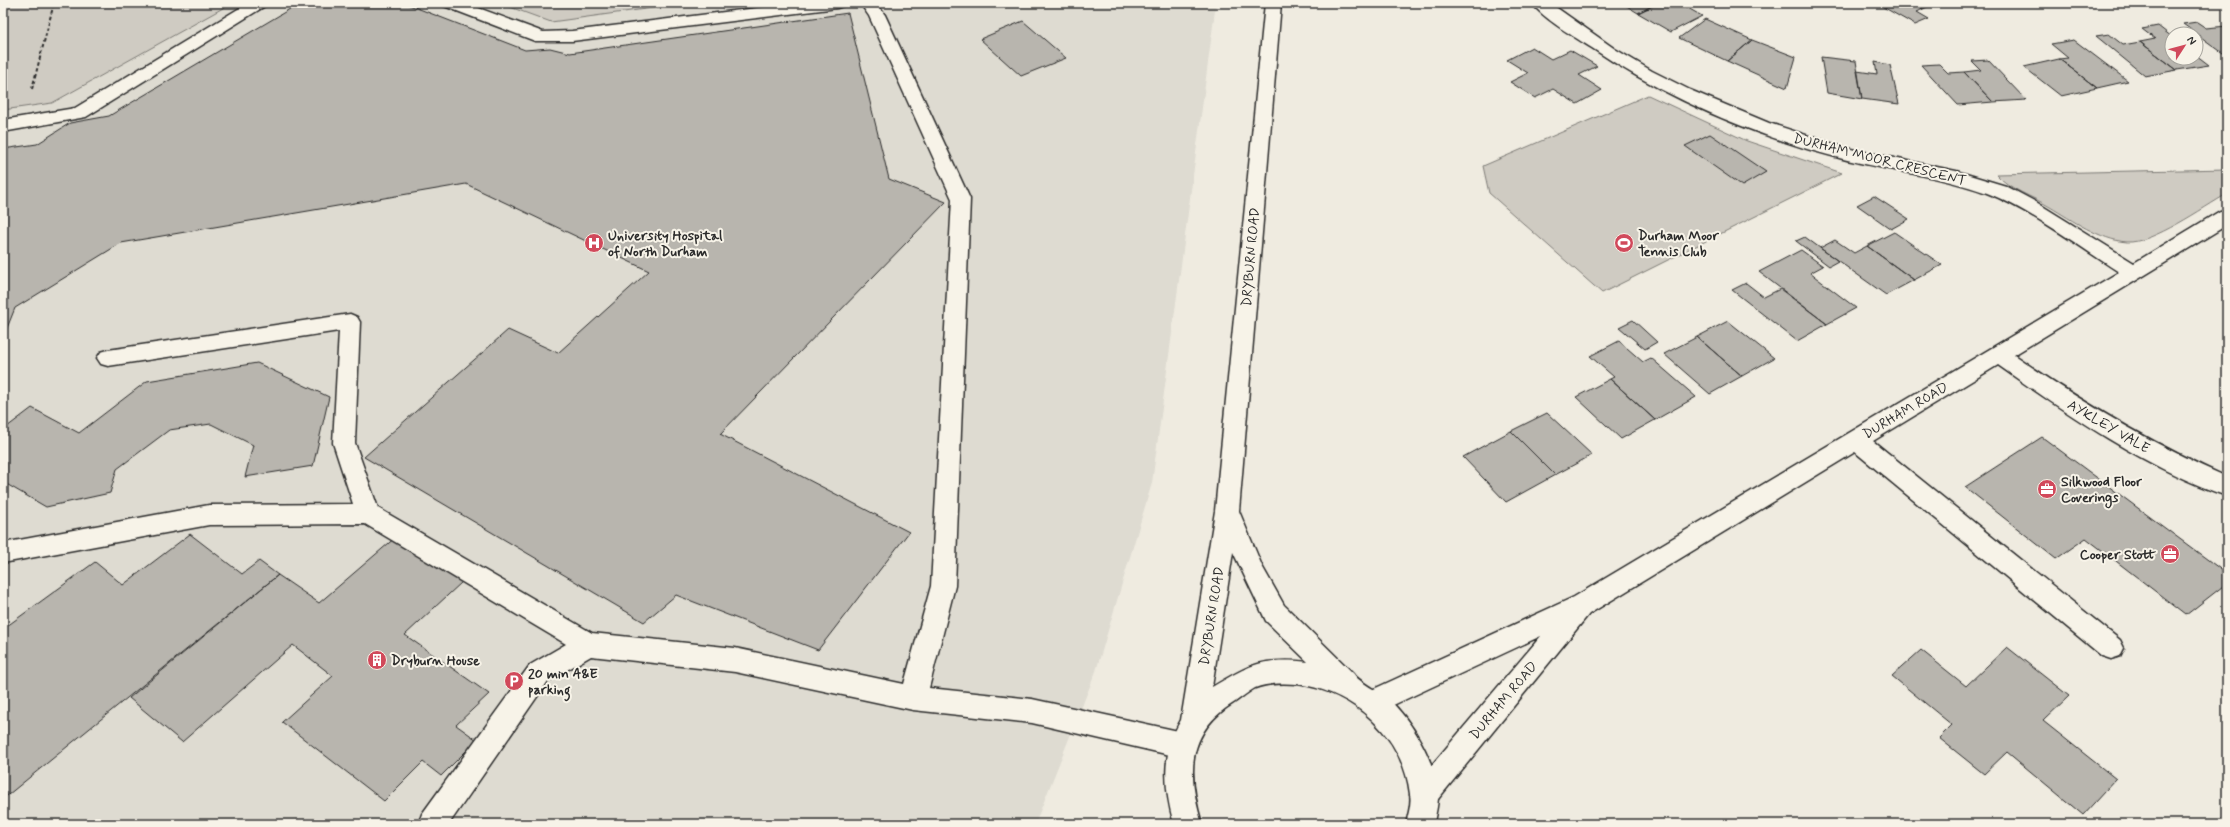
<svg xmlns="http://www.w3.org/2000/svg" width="2230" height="827" viewBox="0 0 2230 827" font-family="Mynerve,sans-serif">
<rect width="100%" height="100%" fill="#efebe0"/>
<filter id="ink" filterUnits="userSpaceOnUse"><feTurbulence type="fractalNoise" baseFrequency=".025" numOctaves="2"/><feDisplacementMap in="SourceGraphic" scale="8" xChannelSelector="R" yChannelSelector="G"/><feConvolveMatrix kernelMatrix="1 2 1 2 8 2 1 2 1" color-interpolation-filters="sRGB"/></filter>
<g filter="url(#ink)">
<path fill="#dedbd1" d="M3,3h1213l-64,480 -56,188 -61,153h-1032z"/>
<path fill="#cfcbc2" stroke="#7d7b76" d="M6,3h226l-180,100 -49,7v-101z
M499,3h190l-138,19z
M1648,95l99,46 95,32 -240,120 -113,-100 -6,-27z
M2227,169v25c-23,13 -75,50 -100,48 -27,-2 -55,-22 -77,-35 -18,-11 -40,-17 -54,-33z"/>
<path fill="#b8b5ae" stroke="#2b2b2b" d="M300,3h104l121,47 25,-2 20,5 278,-40 41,166 57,23 -226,232 189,98 -91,118 -142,-55 -32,27 -280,-165 144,-127 50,23 91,-82 -183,-87 -345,59 -106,65 -12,30v-189l34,-5 33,-21 39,-7z
M1622,3h36l-20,10z
M1658,3h21l23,13 -31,16 -33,-19z
M1876,3h38l9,6 -6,3 12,7 -14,6z
M1914,3h21l-12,6z
M1705,19l47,21 -25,21 -48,-23z
M1023,21l43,37 -45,18 -41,-37z
M2197,22l9,6 21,-2v30l-44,-32z
M2158,26l14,11v21h24v-3l13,10 -32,5 -37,-28 15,-3 -13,-10z
M2109,34l14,11 17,-3 37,28 -32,6 -49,-40z
M1752,40l44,17 -9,31 -60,-27z
M2074,40l54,41 -31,7 -38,-29 9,-1 -17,-14z
M1532,47l19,12 19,-9 27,16 -18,9 23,15 -25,14 -24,-15 -18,9 -25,-16 18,-9 -21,-13z
M1821,57l35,4 6,38 -35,-6z
M2059,59l38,29 -36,8 -37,-29z
M1988,60l38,40 -33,2 -29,-30 17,-2 -9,-9z
M1875,62l15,3 9,39 -37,-5 -5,-28 20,3z
M1939,64l9,9 16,-1 29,30 -35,3 -37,-40z
M1710,134l56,38 -24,14 -57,-40z
M1874,196l35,23 -18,10 -34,-24z
M1894,232l48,33 -28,15 -47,-34z
M1805,237l15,11 18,13 -9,5 -33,-25z
M1835,240l19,13 13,-7 47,34 -28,15 -66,-47z
M1801,250l22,16 -13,7 46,35 -29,16 -68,-52z
M1746,283l18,14 16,-8 47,35 -30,17 -65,-51z
M1633,320l24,22 -12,7 -26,-22z
M1728,321l46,37 -32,18 -45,-39z
M1697,337l45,39 -32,18 -46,-40z
M1619,341l24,21 8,-4 45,39 -41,23 -45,-41 4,-2 -24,-21z
M257,363l72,34 -16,69 -68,11 8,-32 -42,-21 -42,6 -52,39 -7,24 -64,14 -43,-25v-52l29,-22 47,25 68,-52z
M1610,379l45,41 -34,19 -45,-42z
M1547,413l45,42 -37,20 -44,-44z
M1511,431l44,44 -49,27 -43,-45z
M2042,437l185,137v9l-41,32 -100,-77 -30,21 -91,-72z
M190,534l52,40 17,-13 19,14 -275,224v-170l92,-67 28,23z
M396,537l66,45 -57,53 84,59 -33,31 21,15 -36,36 -18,-14 -39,39 -102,-79 51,-46 -40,-31 -111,97 -53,-44 149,-123 41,28z
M2007,647l62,49 -26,25 73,58 -33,36 -76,-63 -23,22 -45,-36 13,-13 -60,-49 29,-26 45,36z"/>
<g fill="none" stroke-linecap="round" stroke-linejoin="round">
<defs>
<path id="minor" d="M248,3h19l-2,3 -179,111 -83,15v-12l72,-12z
M442,3h23l78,29 29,-1 226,-28h47l-2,3 -6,2 -265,33h-37l-91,-35z
M860,3h16l9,12 85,184 -15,387 -26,102 103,11 151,33 9,4 4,9 -4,9 -9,4 -151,-35 -119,-13 -178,-38 -144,-16 -43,25 -99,143h-31l4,-10 108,-149 36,-21 -201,-120 -156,1 -206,38v-20l206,-38 144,-1 -20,-61 6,-112 -231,35 -7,-2 -4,-6 4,-6 7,-2 242,-36 7,3 3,5 -5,121 23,65 214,125 143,15 169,36 27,-98 21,-387 -83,-183z
M1532,3h18l65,46 37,22 38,19 79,33 77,25 110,23 50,15 30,16 98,61 86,-52 7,-1v15l-213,130c68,47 138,89 213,122v19c-79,-26 -161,-83 -229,-131l-125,76 247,199 4,8 -4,8 -9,3 -9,-3 -247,-204 -266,162 -155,190 -10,4 -10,-4 -4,-9 4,-9 127,-150 -167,78 -9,-3 -4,-9 4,-9 209,-96 545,-325c-39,-25 -90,-63 -132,-79 -47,-17 -96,-22 -144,-34 -88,-23 -176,-60 -251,-111 -16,-10 -50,-30 -60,-45z"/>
<path id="major" d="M1265,3h16l-42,508 23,55 22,39 70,69c4,8 26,18 34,25 24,21 49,65 50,97 0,10 -3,19 -4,28h-28c2,-10 6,-20 4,-30 -7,-58 -56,-103 -113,-110 -13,-1 -30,-1 -42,4 -7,4 -13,9 -20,14 -49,30 -48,71 -33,122h-28c-10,-36 -13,-71 7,-104l34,-209zM1233,552l33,69 42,41c-46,-5 -58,3 -96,25z"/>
</defs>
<use href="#minor" stroke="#2b2b2b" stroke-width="3"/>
<use href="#major" stroke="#2b2b2b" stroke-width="3"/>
<path stroke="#2b2b2b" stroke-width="2" stroke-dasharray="3.5 2.5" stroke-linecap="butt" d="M32,89l22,-86"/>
<use href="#minor" fill="#f7f3e8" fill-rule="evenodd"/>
<use href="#major" fill="#f7f3e8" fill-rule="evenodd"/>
</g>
</g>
<defs>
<symbol id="hospital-disc" viewBox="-11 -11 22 22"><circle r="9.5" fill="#d1495b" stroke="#f7f3e8"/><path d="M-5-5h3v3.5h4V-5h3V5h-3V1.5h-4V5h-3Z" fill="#fff"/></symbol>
<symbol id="stadium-disc" viewBox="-11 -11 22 22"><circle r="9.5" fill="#d1495b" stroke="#f7f3e8"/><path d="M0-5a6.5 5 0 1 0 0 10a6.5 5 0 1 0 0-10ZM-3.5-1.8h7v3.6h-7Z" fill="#fff"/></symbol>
<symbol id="office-disc" viewBox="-11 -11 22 22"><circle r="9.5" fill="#d1495b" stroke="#f7f3e8"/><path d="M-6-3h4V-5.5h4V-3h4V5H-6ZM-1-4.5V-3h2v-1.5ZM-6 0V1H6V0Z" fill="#fff"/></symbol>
<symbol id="building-disc" viewBox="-11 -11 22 22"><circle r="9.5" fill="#d1495b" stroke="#f7f3e8"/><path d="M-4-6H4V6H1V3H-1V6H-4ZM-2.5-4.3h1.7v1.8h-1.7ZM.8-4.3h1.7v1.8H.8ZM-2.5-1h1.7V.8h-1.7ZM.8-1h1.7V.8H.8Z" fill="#fff"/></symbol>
<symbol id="parking-disc" viewBox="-11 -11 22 22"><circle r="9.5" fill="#d1495b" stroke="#f7f3e8"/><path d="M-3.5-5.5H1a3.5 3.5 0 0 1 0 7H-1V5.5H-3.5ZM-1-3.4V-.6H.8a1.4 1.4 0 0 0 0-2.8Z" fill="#fff"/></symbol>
</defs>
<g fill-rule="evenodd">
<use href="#hospital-disc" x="583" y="232" width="22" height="22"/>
<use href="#stadium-disc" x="1613" y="232" width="22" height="22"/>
<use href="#office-disc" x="2036" y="478" width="22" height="22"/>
<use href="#office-disc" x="2159" y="543" width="22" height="22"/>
<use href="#building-disc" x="366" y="649" width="22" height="22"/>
<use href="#parking-disc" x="503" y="670" width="22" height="22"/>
</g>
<g text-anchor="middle" stroke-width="4" stroke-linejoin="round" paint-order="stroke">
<g font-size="14" fill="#2b2b2b" stroke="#f7f3e8">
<text transform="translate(1880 159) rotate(14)" y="5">DURHAM MOOR CRESCENT</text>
<text transform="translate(1250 257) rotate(-85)" y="5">DRYBURN ROAD</text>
<text transform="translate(1905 410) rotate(-31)" y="5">DURHAM ROAD</text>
<text transform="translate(2109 426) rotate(30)" y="5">AYKLEY VALE</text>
<text transform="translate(1211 616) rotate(-81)" y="5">DRYBURN ROAD</text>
<text transform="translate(1503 700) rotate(-50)" y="5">DURHAM ROAD</text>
</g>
<g font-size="14" font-weight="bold" fill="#2b2b2b" stroke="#f7f3e8" text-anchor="start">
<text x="608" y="240">University Hospital<tspan x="608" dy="16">of North Durham</tspan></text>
<text x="1638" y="240">Durham Moor<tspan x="1638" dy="16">Tennis Club</tspan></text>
<text x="2061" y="486">Silkwood Floor<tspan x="2061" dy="16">Coverings</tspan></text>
<text x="2156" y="559" text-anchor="end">Cooper Stott</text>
<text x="391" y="665">Dryburn House</text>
<text x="528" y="678">20 min A&amp;E<tspan x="528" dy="16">parking</tspan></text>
</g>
</g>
<rect width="2230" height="827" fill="none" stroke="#f7f3e8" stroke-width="16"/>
<rect x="8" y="8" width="2214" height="811" fill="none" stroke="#2b2b2b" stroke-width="1.5" filter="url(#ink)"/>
<g transform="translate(2184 46) rotate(54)"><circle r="19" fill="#f7f3e8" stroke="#a5a39c"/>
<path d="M0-3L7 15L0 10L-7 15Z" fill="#d1495b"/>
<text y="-6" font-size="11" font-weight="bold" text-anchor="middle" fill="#2b2b2b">N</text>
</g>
</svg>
